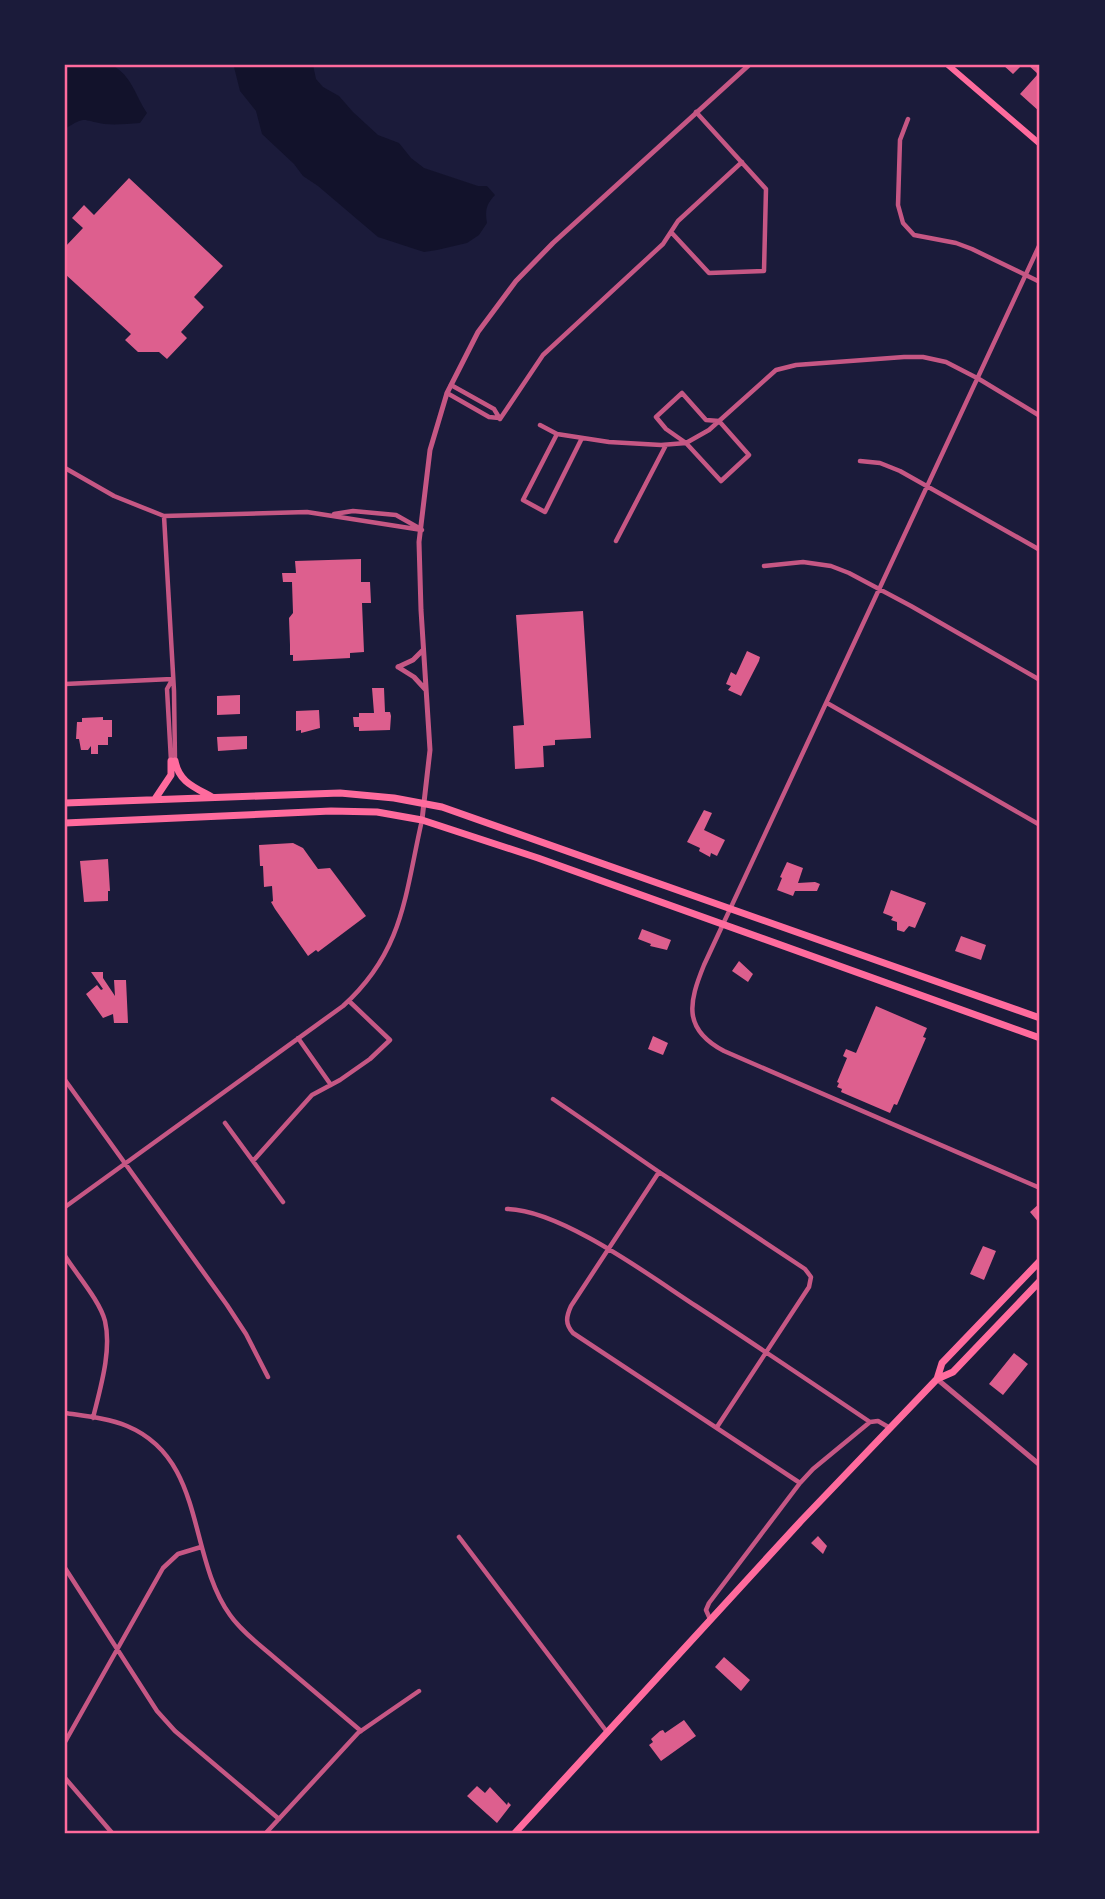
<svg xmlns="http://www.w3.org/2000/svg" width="1105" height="1899" viewBox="0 0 1105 1899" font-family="'DejaVu Sans',sans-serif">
<rect width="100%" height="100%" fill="#1b1b3a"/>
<path fill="#12122b" d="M65,65h47c20,11 23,30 35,48l-7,10c-12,1 -25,2 -36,1 -22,-3 -17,-9 -39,5z
M231,65h82l3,14 7,8 16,9 14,16 25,23 21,8 12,15 13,10 54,18h9l8,9c-9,10 -10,15 -8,28l-8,12 -12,8 -30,7 -13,2 -46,-15 -60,-51 -15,-10 -9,-12 -32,-30 -6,-23 -16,-20 -6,-24z"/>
<path fill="#dd5f8e" d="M1003,65h19l-9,9z
M1028,65h12v47l-20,-18 18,-20z
M129,178l94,88 -29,31 10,10 -23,25 6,6 -20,21 -8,-7h-21l-13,-12 6,-6 -66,-60v-27l18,-19 -11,-10 12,-13 10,10z
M361,559v23h9l1,21h-9l2,49 -14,1v5l-57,3v-6h-3v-10l-1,-27 4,-5 -1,-31h-9l-1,-9h14l-1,-12z
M583,611l8,127 -36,2v5l-12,1 1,21 -29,2 -2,-43 11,-1 -8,-110z
M747,651l13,6 -1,4 -18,35 -13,-6 3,-4 -5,-2 5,-12 5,3z
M372,688h12l1,24h5l1,4 -1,14 -31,1v-4h-5l-1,-10h6v-4h15z
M240,695v19l-23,1v-19z
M319,710l1,18 -19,5v-3l-5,1v-20z
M103,717v3h9v17h-4v8h-10v9h-7v-8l-3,4h-7l-2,-11h-3l1,-17h5v-4z
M247,736v13l-29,2 -1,-14z
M704,810l8,3 -8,17 21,10 -8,16 -6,-3 -1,4 -11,-6 1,-3 -13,-6z
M293,843l10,5 15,21 12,-1 36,48 -48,36 -2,-2 -8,6 -33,-47 -4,-7 2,-1 -1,-15 -8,1 -1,-21h-3l-1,-21z
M108,859l2,32h-2v10l-24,1 -4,-41z
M787,862l16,6 -5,15 17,-1 5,2 -3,7h-22l-2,5 -16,-6 5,-12 -2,-1z
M891,890l35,13 -11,25 -6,-2 -5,6 -7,-2v-8l-6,-2 2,-3 -10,-4z
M642,929l29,11 -4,10 -17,-4 1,-2 -13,-5z
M961,936l25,9 -5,15 -26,-9z
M739,961l14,13 -5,8 -16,-11z
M91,972h12v6l12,18 -1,-16h12l2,43h-14l-1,-9 -10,4 -17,-24 11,-9 4,5 2,-1z
M876,1006l51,22 -4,9 3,1 -29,67 -3,-1 -4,9 -49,-21 1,-3 -5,-2 2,-4 -2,-1 10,-24 -4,-2 3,-7 10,4z
M653,1036l15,7 -5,12 -15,-6z
M1040,1203v21l-10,-12z
M983,1246l13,5 -12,29 -14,-6z
M1014,1353l14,11 -25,31 -14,-11z
M818,1536l9,10 -4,8 -12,-11z
M724,1657l26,23 -9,11 -26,-24z
M684,1720l12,16 -35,25 -12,-16 4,-3 -2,-3 9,-8 3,-1 2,3z
M477,1786l8,7 5,-6 17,18 1,-3 3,3 -14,18 -30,-27z"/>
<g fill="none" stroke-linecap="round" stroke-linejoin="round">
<path stroke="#c65784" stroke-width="4.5" d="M908,119l-8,21 -2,65 5,18 11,12 42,8 16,6 68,33
M671,232l38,41 55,-2 2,-82 -70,-77
M1040,244l-336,721c-15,37 -22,64 20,86l316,137
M451,385l43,24 6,10
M447,393l42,24 10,1
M682,393l24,27 13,1 30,34 -28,26 -35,-38 -20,-14 -10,-12z
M500,419l43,-64 120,-111 15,-23 64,-59
M540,425l17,9 52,8 52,3 25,-2 23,-13 67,-60 20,-5 108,-8h19l23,5 33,17 61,37
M557,434l-34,66 22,12 37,-74
M860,461l20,2 20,8 140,79
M65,468l49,28 50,20 143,-4 115,18
M334,514l19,-3 43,4 23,13
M164,516l10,175 1,70
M616,541l50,-96
M764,566l39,-4 28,4 18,7 62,33 129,74
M65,684l107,-5
M827,703l213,122
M171,761l-4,-72 5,-9
M298,1038l33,47
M65,1080l162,225 19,29 22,43
M553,1099l106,73 146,97 6,8 -2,10 -92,140
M225,1123l58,79
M253,1161l59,-66 28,-15 30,-21 20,-19 -41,-39
M659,1172l-88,134c-5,11 -6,18 2,27l227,150
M65,1207l278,-201c61,-55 62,-112 79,-186
M507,1209c54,1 143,67 189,97 58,38 116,77 174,116
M65,1256c12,19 35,45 40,65 7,30 -5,68 -12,97
M65,1413c20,3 43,5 62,13 79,33 60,129 103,189 12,17 30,30 46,44 28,24 57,48 85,72
M459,1537l148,195
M65,1568l92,143 18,20 104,88
M710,1619l-4,-9 3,-7 91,-120 13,-14 57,-47 8,-1 12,7
M65,1742l98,-174 15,-14 23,-7
M65,1778l48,56
M265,1834l93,-101 61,-42"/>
<path stroke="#c65784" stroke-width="5" d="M398,667l16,10 11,12
M398,667l15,-7 10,-10
M422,820l8,-70 -9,-140 -2,-68 11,-92 17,-57 31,-61 38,-51 37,-38 196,-178
M937,1379l103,86"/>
<path stroke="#ff6b9d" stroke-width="6" d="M948,65l92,79"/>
<path stroke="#ff6b9d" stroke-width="7" d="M175,761c4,21 19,26 37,36
M155,799l16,-24v-14
M65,803l275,-10 54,5 48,9 598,211
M65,823l266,-12 46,1 45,8 116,38 502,180
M937,1379l5,-16 98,-102
M514,1834l287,-313 136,-142 16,-7 87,-91"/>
</g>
<rect width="1105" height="1899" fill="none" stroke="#1b1b3a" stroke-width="133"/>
<rect x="66" y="66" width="972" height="1766" fill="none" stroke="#ff6b9d" stroke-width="2.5"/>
</svg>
